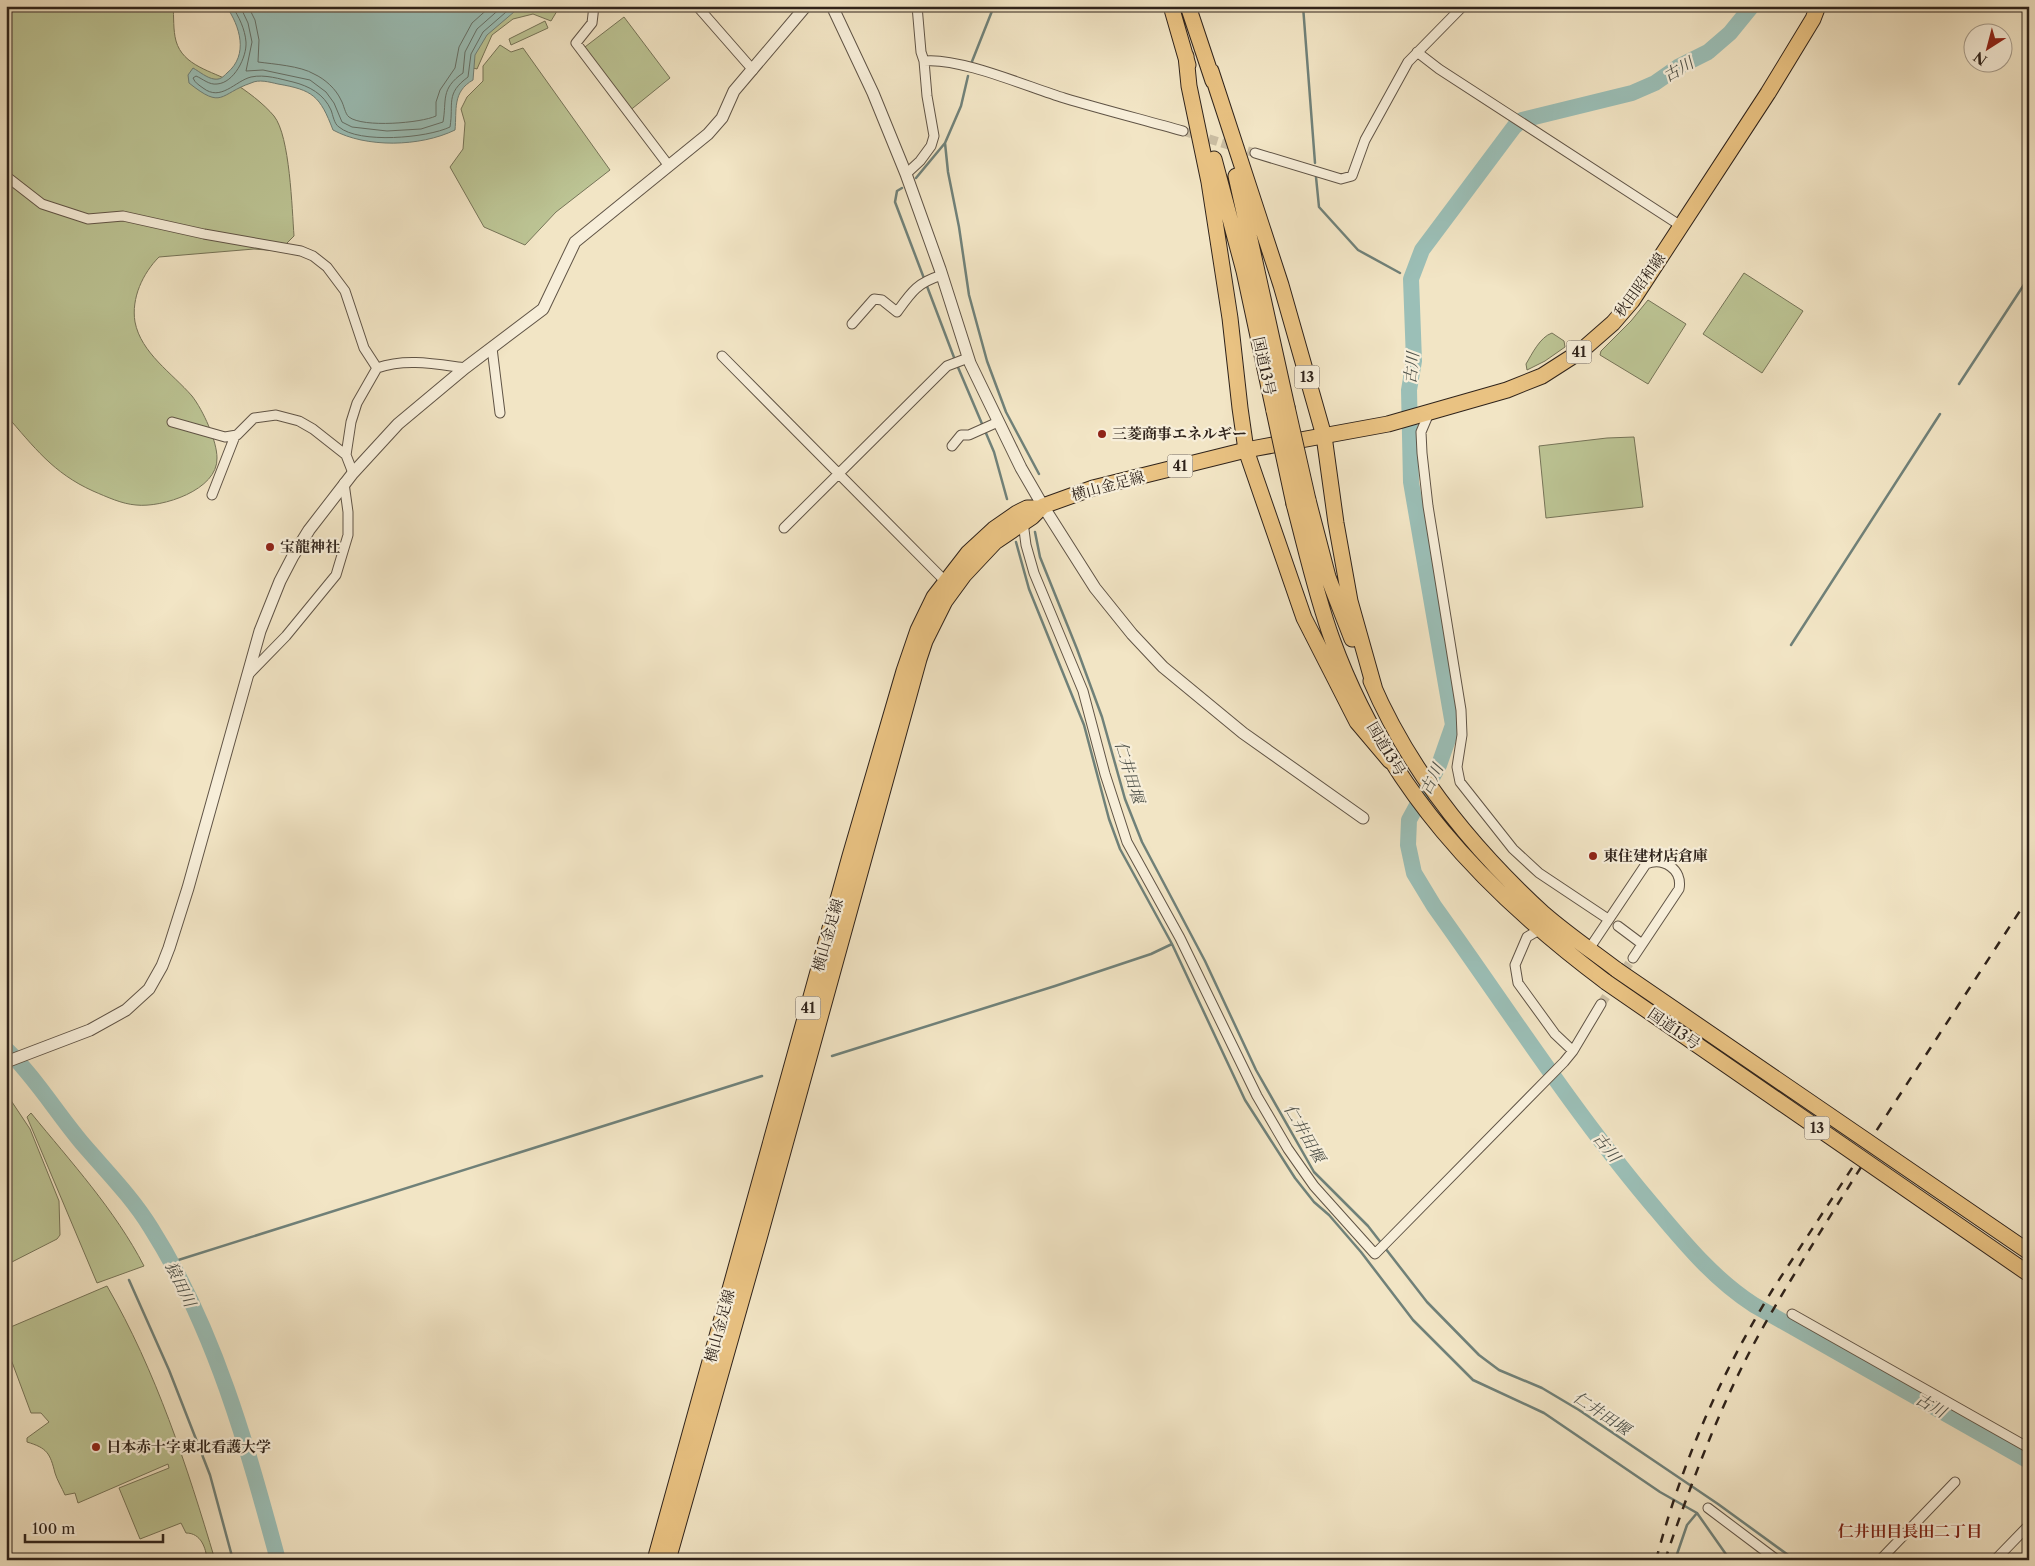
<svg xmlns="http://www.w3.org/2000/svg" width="2035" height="1566" viewBox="0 0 2035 1566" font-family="'Libre Caslon Text','Noto Serif JP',serif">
<rect width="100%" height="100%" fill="#f2e5c5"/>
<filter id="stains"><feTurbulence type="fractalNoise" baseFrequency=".004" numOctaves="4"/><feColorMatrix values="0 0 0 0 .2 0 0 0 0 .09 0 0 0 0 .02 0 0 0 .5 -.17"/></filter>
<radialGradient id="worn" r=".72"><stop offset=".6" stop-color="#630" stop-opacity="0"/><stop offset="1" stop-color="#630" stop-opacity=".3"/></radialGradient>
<path fill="#bcc494" stroke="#767458" d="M6,6h167c1,11 0,24 3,35 7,25 36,30 56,41 14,8 32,22 42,34 16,20 18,93 20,120l-15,15 -25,-2 -95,8c-16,16 -28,41 -24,65 6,31 37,51 57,74 11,14 25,45 25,62 1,32 -55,50 -81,47 -14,-1 -29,-8 -43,-14 -40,-18 -59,-44 -87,-76z
M387,6h173l-9,15 -18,-7 -20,5 -21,16 -15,34 -19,-5z
M624,17l46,61 -42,34 -47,-62z
M545,21l3,7 -37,17 -2,-6z
M500,45l11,7 12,-4 87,122 -54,42 -31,33 -41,-18 -34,-60 13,-18 2,-26 -4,-14 6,-12 16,-16v-15z
M1744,273l59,38 -41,62 -59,-39z
M1648,300l38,24 -38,60 -48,-29 1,-4 30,-30z
M1552,333l12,8 1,6 -20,14 -18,9 -1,-6c6,-10 14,-27 26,-31z
M1634,437l9,70 -97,11 -7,-72 68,-8z
M6,1093l24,36 29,72 1,34 -3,4 -51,26z
M31,1113c40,49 84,97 113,153l-47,17 -70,-166z
M107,1286c49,85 80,180 108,274h-8c-1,-12 -6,-27 -21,-27l-5,-10 -41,16 -21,-51 50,-20 -1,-4 -90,39 -3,-10 -10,2c-3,-7 -8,-15 -10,-22 -5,-20 -8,-25 -28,-31v-4l22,-16 -8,-9h-10l-25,-67v-17z"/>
<path fill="#9bbfb7" stroke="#708179" d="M226,6h295l-34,29 -12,20 -2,25c-21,12 -16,30 -18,50 -35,17 -89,18 -122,0 -13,-34 -20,-40 -55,-46 -9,-2 -19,-5 -27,-1 -32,11 -28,27 -62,0l-1,-8 5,-7c7,4 14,10 21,11 6,1 9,-2 13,-6 22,-18 13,-47 -1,-67z"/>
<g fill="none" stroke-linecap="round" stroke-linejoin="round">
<path stroke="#657169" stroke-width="1" d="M232,6c7,11 13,23 14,36 1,15 -12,41 -29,42 -8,1 -14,-5 -21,-8l-3,2c2,5 6,7 10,10 18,14 32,-7 48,-11 14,-3 29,2 42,5 16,4 31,12 38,28 2,5 3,14 8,17 20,17 88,11 111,0 4,-24 -5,-33 18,-50l3,-23 12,-22 30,-26
M240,6l8,17 4,19 -6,29 17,-1 47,10 16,12 8,11 8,19 10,5 35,4 34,-2 22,-7c4,-22 -3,-33 20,-49l2,-21 12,-23 26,-23
M248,6l7,14 4,20 -1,22c15,2 43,4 56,12 11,5 22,15 27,26 3,5 4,14 8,17 14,11 72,6 87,-1v-14l4,-12 15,-22 4,-21 13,-24 19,-17"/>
<path stroke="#708179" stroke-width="2.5" d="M1303,6l12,157
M971,64l23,-58
M945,143l3,29 11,55 10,68 18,66 19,51 33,62
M1316,177l3,30 39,43 42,23
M916,178l29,-35 16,-37 7,-30
M902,188l-5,3 -2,11 60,158
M1408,278l3,1
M957,365l37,87 13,47
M1959,384l70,-107
M1035,532l5,25 37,92 25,68 23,82 17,43 63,119 51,109 58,102 54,54 59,76 52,53 20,15 43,18 37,22 139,94 77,56
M1016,542l13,47 55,136 25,94 11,30 52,95 73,156 50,78 19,24 15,13 32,37 52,68 60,60 71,33 116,79 37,21 33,47
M1791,645l149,-231
M832,1056l223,-70 96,-32 21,-10
M172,1262l590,-186
M129,1280l40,90 41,105 23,85
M1675,1560l12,-35 10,-12"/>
<path stroke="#9bbfb7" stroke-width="16" d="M1752,6l-22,27 -22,19 -30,15 -23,16 -23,10 -110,27 -8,7 -92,123 -11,29 3,82 -5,29 2,92 42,243 -14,40 -30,55 -1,25 6,28 20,33c71,99 137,202 215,295 32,38 63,77 105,104l275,156
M6,1049c29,28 50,63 76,94 24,28 50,54 69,85 64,101 96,218 127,332"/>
<path stroke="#cbbea3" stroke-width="9" stroke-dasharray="9 4.5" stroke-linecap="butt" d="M1183,131l72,22
M1601,1004l32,-46"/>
<defs>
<path id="minor" d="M594,6l-2,17 -16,20 93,123
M697,6l56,64
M917,6l4,46 3,9
M1417,52l22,17 242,157
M1255,153l86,26 11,-3 13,-36 43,-78 55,-56
M906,174l14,-13 11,-15 3,-10 -7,-40 -3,-35c35,-4 104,26 140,37 40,12 80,22 119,33
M6,176l36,28 46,15 35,-3 81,18 97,17 12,5 14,11 18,24 19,57 13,20
M852,324l22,-25 8,1 15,12c15,-21 20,-29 45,-37
M492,348l8,65
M722,356l227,229
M1429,413l-8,19 1,21 6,53 33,204 1,25 -5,32 3,15 53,67 26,24 66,44
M172,422l53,15 12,-2 17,-17 22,-3 23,6 14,8 33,26
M952,446l9,-11h8l29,-13
M353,473l-7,-18 5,-33 6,-19 20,-35c29,-10 58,-4 88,0
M212,495l23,-59
M1023,522l3,23 8,28 49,118 22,83 22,68 53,96 77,158 31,53 26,37 61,68 189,-192 9,-11 28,-47
M784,528l163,-162 21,-8
M247,676l39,-40 50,-61 12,-40v-23l-4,-29
M1618,926l24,18
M1539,930l-12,7 -12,28 3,18 37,51 18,17
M1589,949l57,-85c17,-7 37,5 33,25l-46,69
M1792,1314l237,134
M1708,1508l69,52
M1880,1560l75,-78
M1995,1560l34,-35"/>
<path id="tertiary" d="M832,6l41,87 33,81 34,95 30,94 51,105 22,38 52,82 37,46 31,33 80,66 120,85
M6,1062l84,-32 36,-20 23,-21 13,-23 7,-18 19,-60 72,-257 20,-50 13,-25 16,-26 44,-57 45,-49 67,-56 78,-59 32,-67 133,-108 14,-16 12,-27 72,-85"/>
<path id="primary" d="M655,1560l195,-704 54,-185 14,-41 16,-33 34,-44 26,-24 23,-16 10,-5h12
M668,1560l92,-325 159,-576 6,-18 20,-40 19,-26 31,-33 37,-25 11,-11 50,-18 153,-38 142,-26 119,-34 35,-14 39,-25 32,-28 19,-22 136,-208 45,-74 5,-13"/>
<path id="trunk" d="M1171,6l17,59
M1188,6l25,75
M1186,56l3,30 20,96 21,136 10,90 6,42 58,168 53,104 33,39
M1211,71l70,214 43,151 12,87 14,78 25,89
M1214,159l30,112 30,140
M1236,176l51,231
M1308,500l20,77 24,62
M1294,504c12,45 22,91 38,135 53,147 151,251 274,343
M1371,681c38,89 102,168 173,233 23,20 48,37 73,56"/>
</defs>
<use href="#minor" stroke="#605446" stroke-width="11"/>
<use href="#tertiary" stroke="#605446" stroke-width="13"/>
<use href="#primary" stroke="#2f231b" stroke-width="17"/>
<use href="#trunk" stroke="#2f231b" stroke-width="17"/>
<use href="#minor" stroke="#f7eed9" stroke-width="9"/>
<use href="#tertiary" stroke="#f7eed9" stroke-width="11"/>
<use href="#primary" stroke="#e9c282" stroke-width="15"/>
<use href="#trunk" stroke="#e9c282" stroke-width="15"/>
<path stroke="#2f231b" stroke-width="2.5" stroke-dasharray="9 9" stroke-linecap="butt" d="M1656,1560c26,-98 64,-185 117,-271l256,-392
M1665,1560c26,-77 57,-160 97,-231 32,-56 67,-111 101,-165"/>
<defs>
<path id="trunk-bridge" d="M1287,407l21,93
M1274,411l20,93
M1617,970l412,282
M1606,982l423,292"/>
</defs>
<use href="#trunk-bridge" stroke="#2f231b" stroke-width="17" stroke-linecap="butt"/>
<use href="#trunk-bridge" stroke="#e9c282" stroke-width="15"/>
</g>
<g fill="#8f2418" stroke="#f7eed9" stroke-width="2">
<circle cx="1102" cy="434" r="5"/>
<circle cx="270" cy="547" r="5"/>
<circle cx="1593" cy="856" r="5"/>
<circle cx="96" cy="1447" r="5"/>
</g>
<g text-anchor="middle" stroke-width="4.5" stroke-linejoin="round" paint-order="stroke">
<g fill="#f7eed9" stroke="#6b6054" stroke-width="1">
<rect x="1566.5" y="340.5" width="25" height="23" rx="4"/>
<rect x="1294.5" y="365.5" width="25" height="23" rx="4"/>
<rect x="1167.5" y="454.5" width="25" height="23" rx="4"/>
<rect x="795.5" y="996.5" width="25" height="23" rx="4"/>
<rect x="1804.5" y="1116.5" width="25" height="23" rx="4"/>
</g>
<g font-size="14" font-weight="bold" fill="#2f231b">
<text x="1579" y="357">41</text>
<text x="1307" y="382">13</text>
<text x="1180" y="471">41</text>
<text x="808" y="1013">41</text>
<text x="1817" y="1133">13</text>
</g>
<g font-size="15" fill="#2f231b" stroke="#f7eed9">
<text transform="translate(1640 285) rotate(-54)" y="5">秋田昭和線</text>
<text transform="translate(1264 366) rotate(78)" y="5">国道13号</text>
<text transform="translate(1108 486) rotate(-15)" y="5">横山金足線</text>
<text transform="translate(1386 749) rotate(59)" y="5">国道13号</text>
<text transform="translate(828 935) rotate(-74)" y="5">横山金足線</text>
<text transform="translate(1674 1029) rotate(35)" y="5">国道13号</text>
<text transform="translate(720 1326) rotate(-75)" y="5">横山金足線</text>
</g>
<g font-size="15" font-weight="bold" fill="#2f231b" stroke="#f7eed9" text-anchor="start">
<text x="1112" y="439">三菱商事エネルギー</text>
<text x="280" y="552">宝龍神社</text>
<text x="1603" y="861">東住建材店倉庫</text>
<text x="106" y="1452">日本赤十字東北看護大学</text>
</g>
<g font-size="16" font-style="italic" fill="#4f524a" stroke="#f7eed9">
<text transform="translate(1678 69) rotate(-30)" y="6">古川</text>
<text transform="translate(1411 368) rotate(-84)" y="6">古川</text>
<text transform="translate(1130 772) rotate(73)" y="6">仁井田堰</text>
<text transform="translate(1431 779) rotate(-63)" y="6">古川</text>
<text transform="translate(1305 1133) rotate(60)" y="6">仁井田堰</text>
<text transform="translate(1607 1147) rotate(51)" y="6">古川</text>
<text transform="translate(181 1284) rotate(64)" y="6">猿田川</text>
<text transform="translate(1931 1405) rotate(30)" y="6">古川</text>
<text transform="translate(1602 1413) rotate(34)" y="6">仁井田堰</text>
</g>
<g font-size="16" font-weight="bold" fill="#7a1f14" stroke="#f7eed9">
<text x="1910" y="1537">仁井田目長田二丁目</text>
</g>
</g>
<rect width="2035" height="1566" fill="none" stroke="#f2e5c5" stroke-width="25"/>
<rect x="8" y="8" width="2020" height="1551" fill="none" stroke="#2f231b" stroke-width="2.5"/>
<rect x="12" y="12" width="2010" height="1541" fill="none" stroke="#2f231b"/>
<g transform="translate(1988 48) rotate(216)"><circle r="24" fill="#f7eed9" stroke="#a79d8d"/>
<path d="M0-4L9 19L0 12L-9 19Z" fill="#8f2418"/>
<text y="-8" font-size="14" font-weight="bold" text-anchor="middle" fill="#2f231b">N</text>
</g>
<path d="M25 1534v8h138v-8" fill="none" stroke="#2f231b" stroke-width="2.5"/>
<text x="32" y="1534" font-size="15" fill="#2f231b" stroke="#f7eed9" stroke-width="4" paint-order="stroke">100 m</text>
<rect width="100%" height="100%" filter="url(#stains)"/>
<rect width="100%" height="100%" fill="url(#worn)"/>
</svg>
